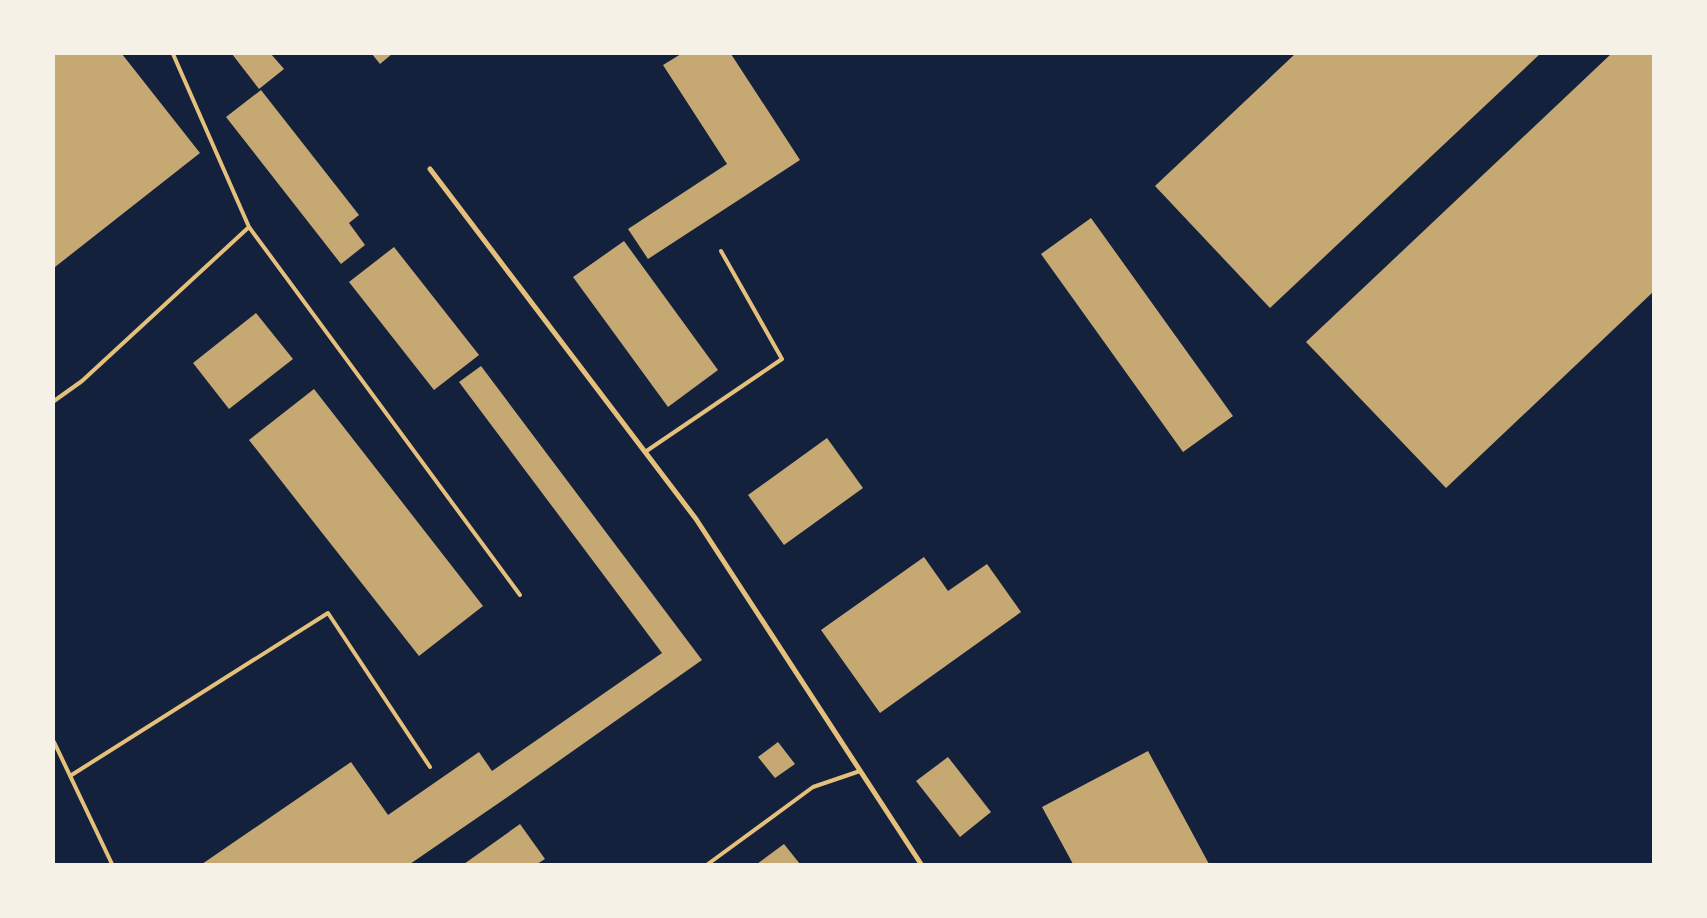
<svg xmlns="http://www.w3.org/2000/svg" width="1707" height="918" viewBox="0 0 1707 918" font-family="Mulish,sans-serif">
<rect width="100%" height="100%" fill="#14213d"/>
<path fill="#c6a872" d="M54,54h68l78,99 -145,114z
M232,54h39l13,15 -25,20z
M372,54h20l-12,10z
M681,54h50l69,106 -152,99 -20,-30 99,-65 -64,-99z
M1295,54h245l-270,254 -115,-122z
M1611,54h42v238l-207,196 -140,-146z
M261,90l98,125 -10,8 16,22 -24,19 -115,-147z
M1091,218l142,198 -50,36 -142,-198z
M624,241l94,129 -50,37 -95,-130z
M394,247l85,108 -45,35 -85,-108z
M256,313l37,46 -64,50 -36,-46z
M481,366l221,294 -193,136 -99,68h-208l149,-102 37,53 91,-63 13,19 170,-118 -203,-271z
M314,389l169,217 -64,50 -170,-216z
M827,438l36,50 -79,57 -36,-50z
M924,557l24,34 39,-27 34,48 -141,101 -59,-83z
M778,742l17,22 -20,14 -17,-21z
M1148,751l61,113h-136l-31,-57z
M948,757l43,55 -31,25 -44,-56z
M520,824l25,35 -8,5h-73z
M784,844l16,20h-43z"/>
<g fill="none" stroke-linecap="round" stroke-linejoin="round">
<path stroke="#e5c07b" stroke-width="4" d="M173,54l76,173
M54,401l28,-20 167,-154 271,368
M645,452l137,-93 -61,-108
M54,742l58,122
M70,776l258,-163 102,154
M708,864l105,-77 47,-16"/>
<path stroke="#e5c07b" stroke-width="5" d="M430,169l266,350 225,345"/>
</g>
<rect width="1707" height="918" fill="none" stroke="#f6f1e7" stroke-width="110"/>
</svg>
